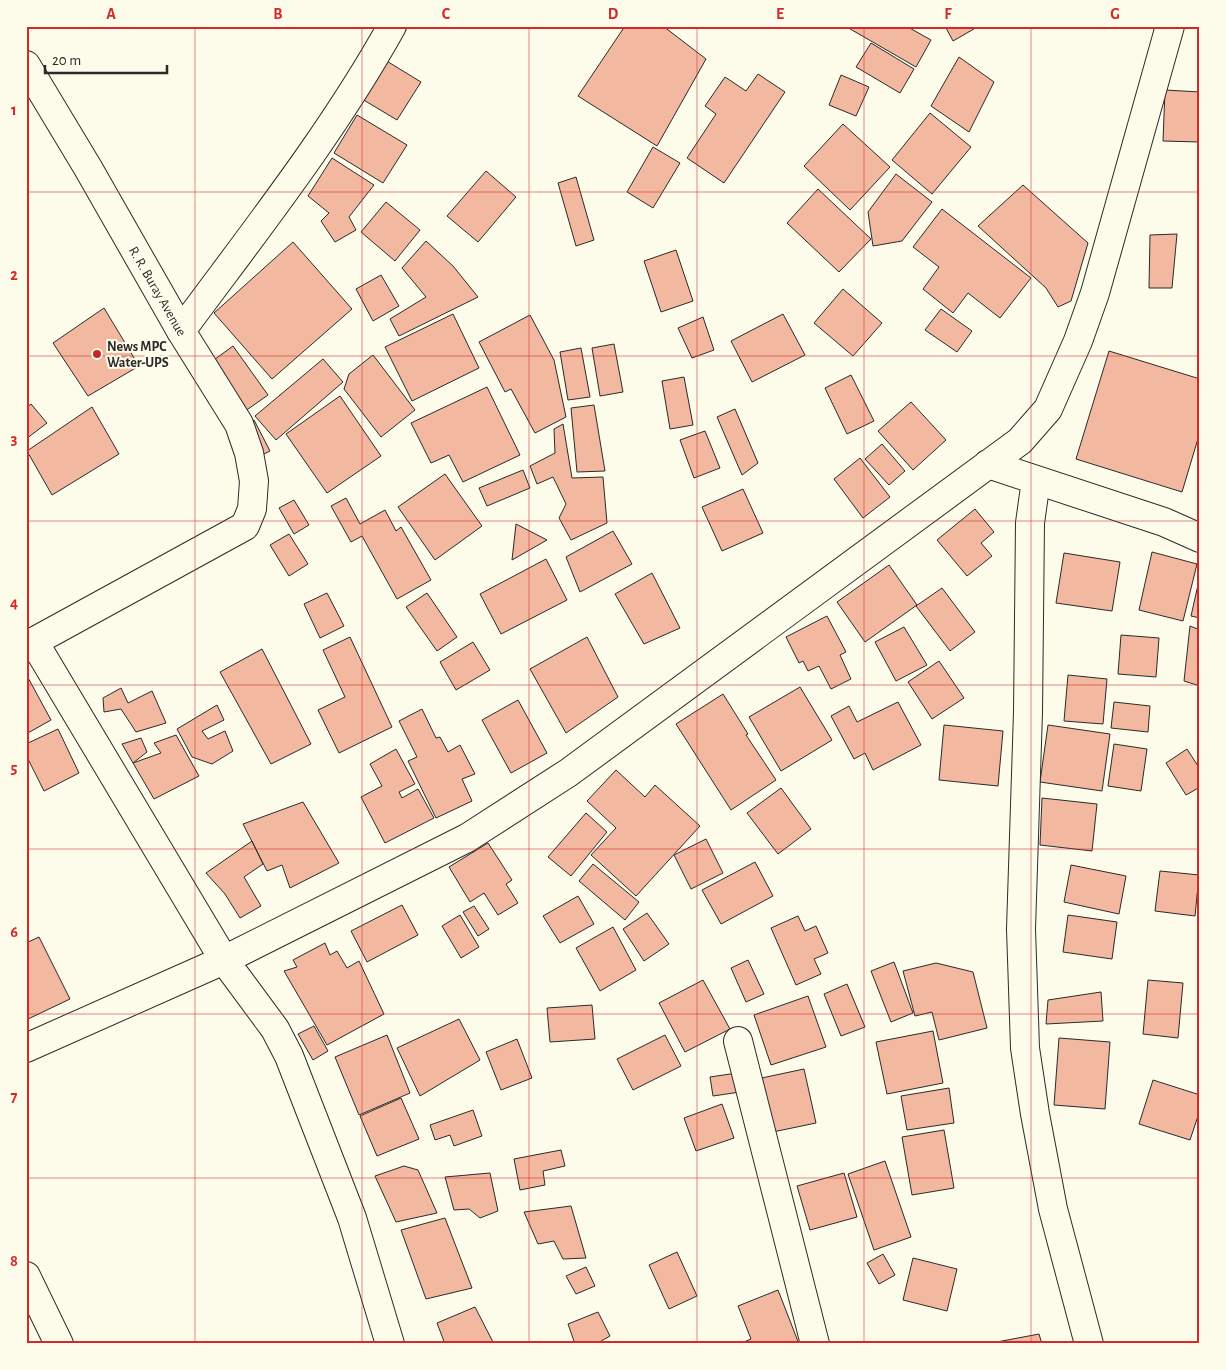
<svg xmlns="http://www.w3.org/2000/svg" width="1226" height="1370" viewBox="0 0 1226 1370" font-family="'Alegreya Sans',sans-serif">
<rect width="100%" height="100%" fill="#fdfbea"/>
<path fill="#f2b8a0" stroke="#2b2b2b" d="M625,26h38l43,33 -49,87 -79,-50z
M845,26h61l25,14 -15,27z
M945,26h34l-26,15z
M871,43l43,26 -14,24 -44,-26z
M959,57l35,25 -25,50 -38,-26z
M385,60l36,22 -24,38 -35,-21z
M758,74l27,18 -61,91 -37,-25 29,-44 -11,-8 20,-29 21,14z
M841,75l28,12 -13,29 -27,-11z
M1165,90l35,2v50l-37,-1z
M930,113l41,34 -39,47 -40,-34z
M357,115l50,30 -24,38 -49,-30z
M843,124l47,43 -40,43 -46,-44z
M653,147l27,16 -27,45 -26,-16z
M332,158l42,27 -25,32 7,13 -21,12 -14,-21 8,-8 -21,-17z
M486,171l30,26 -38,45 -31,-26z
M896,174l36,28 -30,39 -29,5 -5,-34z
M576,177l18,63 -18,6 -18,-63z
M1023,185l65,58 -17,58 -13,6 -12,-19 -68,-62z
M818,189l53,50 -32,33 -52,-49z
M386,202l34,28 -25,31 -34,-29z
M942,209l89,69 -31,40 -32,-25 -15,20 -30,-24 16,-22 -26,-20z
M1177,234l-5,54h-23l1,-53z
M426,241l27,25 25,31 -79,39 -9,-17 36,-22 -24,-29z
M293,242l59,67 -80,70 -58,-66z
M676,250l17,51 -32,11 -17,-51z
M381,275l18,31 -26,15 -17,-32z
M843,289l39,34 -29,33 -39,-33z
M104,308l35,58 -51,30 -35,-53z
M941,309l31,22 -15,21 -32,-22z
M453,314l26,54 -67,33 -27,-54z
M783,314l22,41 -53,27 -21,-41z
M530,315l24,45 12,57 -31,16 -24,-44 -6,3 -26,-50z
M703,317l11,33 -22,8 -14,-30z
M614,344l9,48 -23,4 -8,-48z
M233,346l35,49 -27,19 -34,-49z
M581,348l9,49 -22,3 -8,-48z
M1109,351l91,28v53l-18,60 -106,-33z
M373,355l42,55 -34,27 -37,-48 5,-15z
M323,359l20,23 -67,58 -21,-24z
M851,375l23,46 -27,13 -22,-46z
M684,377l9,48 -23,4 -8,-48z
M487,387l33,68 -57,27 -14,-27 -18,8 -20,-40z
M340,396l41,60 -54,37 -41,-59z
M911,402l35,38 -33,30 -35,-39z
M31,404l16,19 -21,16v-31z
M594,405l11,66 -28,1 -6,-64z
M92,407l27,47 -67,41 -25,-44z
M735,409l23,54 -16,12 -25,-58z
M254,420l16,31 -14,7 -16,-30z
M563,424l9,54 31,-1 4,46 -36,17 -12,-22 7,-14 -13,-27 -16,7 -7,-18 25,-13 -1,-24z
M705,431l15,37 -26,10 -14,-38z
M882,444l23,27 -16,14 -24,-26z
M860,458l30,39 -27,21 -29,-39z
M523,470l7,18 -43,18 -8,-18z
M445,474l37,52 -47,34 -37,-53z
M743,489l20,44 -41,18 -20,-44z
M346,498l14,26 25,-14 11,21 5,-4 30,53 -34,19 -35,-63 -11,6 -20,-36z
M294,500l15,25 -15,9 -15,-26z
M975,509l19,23 -13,11 11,13 -25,20 -30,-36z
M516,524l31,16 -35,20z
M613,531l19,33 -52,28 -14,-35z
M289,534l19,30 -19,12 -19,-31z
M1152,552l45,12 -14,57 -44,-11z
M1064,553l56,9 -8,49 -56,-8z
M546,559l21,41 -66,34 -21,-40z
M889,565l28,40 -52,37 -28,-40z
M652,573l28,55 -36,16 -29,-50z
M1200,576v42l-9,-2z
M942,588l33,44 -25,19 -34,-45z
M327,593l17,33 -24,12 -16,-34z
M427,593l30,44 -20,14 -31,-44z
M827,616l19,36 -6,3 11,24 -20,10 -12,-23 -11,5 -5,-10 -4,2 -13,-26z
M1190,626l10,4v56l-16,-5z
M904,627l23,38 -31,16 -21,-39z
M1121,635l38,3 -3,39 -38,-3z
M350,637l42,90 -53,26 -21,-43 27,-13 -22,-47z
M587,637l31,60 -52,36 -36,-64z
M473,642l17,28 -34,20 -16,-28z
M262,649l49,95 -40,20 -51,-92z
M939,661l25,37 -32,21 -24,-37z
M26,674l25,46 -25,14z
M1068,675l39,4 -4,45 -39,-3z
M800,687l32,53 -51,31 -32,-54z
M121,688l7,15 24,-12 14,32 -30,9 -15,-23 -17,3 -1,-14z
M723,694l25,40 -2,1 30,45 -45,30 -55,-86z
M518,700l29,53 -36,20 -29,-53z
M898,702l23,43 -48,25 -8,-17 -11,6 -23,-43 18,-10 8,16z
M1114,702l36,4 -2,26 -37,-4z
M217,705l7,15 -22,11 6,8 17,-8 8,20 -21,13 -20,-7 -15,-28z
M422,709l14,29 4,-1 8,15 12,-7 15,29 -13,5 10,22 -36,17 -28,-57 9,-4 -18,-36z
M944,725l59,6 -5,55 -59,-6z
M1048,725l62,9 -8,57 -62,-9z
M58,729l21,44 -35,18 -18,-36v-11z
M176,735l23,41 -45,23 -21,-36 28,-10 -7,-10z
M141,738l6,14 -14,11 -11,-19z
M1114,744l33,5 -6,42 -33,-5z
M396,749l19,35 -16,8 3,6 16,-9 16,29 -49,25 -24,-46 21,-11 -12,-22z
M1187,749l13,20v18l-14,8 -20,-32z
M616,770l29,27 10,-12 45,41 -64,70 -45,-41 25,-27 -29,-27z
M781,788l30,41 -33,25 -31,-41z
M1042,798l55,6 -5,47 -52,-6z
M303,802l36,61 -49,25 -8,-23 -15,6 -24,-47z
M586,813l21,19 -36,44 -23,-19z
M706,839l17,34 -32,16 -17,-34z
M252,841l11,23 -19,13 17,29 -21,12 -15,-24 -19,-21z
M488,843l24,37 -6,4 12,19 -20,12 -14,-22 -14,9 -21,-35z
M755,862l18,34 -52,28 -19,-34z
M593,864l46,38 -14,18 -46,-39z
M1071,865l55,11 -7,38 -55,-12z
M1160,871l39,4 -4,41 -40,-5z
M578,896l16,28 -34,19 -17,-27z
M402,905l16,30 -51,27 -16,-31z
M474,906l15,23 -11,7 -15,-24z
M647,913l22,31 -25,17 -21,-32z
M460,915l19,32 -18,11 -19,-32z
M1068,915l49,7 -5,37 -49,-7z
M798,916l7,15 11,-5 12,27 -14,6 7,15 -25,11 -25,-57z
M613,927l23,43 -36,21 -24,-43z
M39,937l31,62 -44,21v-77z
M325,943l5,12 7,-4 10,17 12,-7 25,53 -57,31 -43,-74 13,-4 -4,-7z
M748,960l16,34 -18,8 -15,-34z
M894,962l19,51 -22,9 -20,-51z
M936,963l37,9 14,56 -48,12 -7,-28 -17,4 -12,-45z
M703,980l27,49 -45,23 -26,-49z
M1148,980l35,3 -5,55 -35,-4z
M847,984l18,43 -24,9 -17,-42z
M1101,992l2,29 -57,3 2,-24z
M808,996l18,51 -55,18 -17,-50z
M592,1005l3,34 -45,3 -3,-34z
M459,1019l21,41 -60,36 -23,-48z
M314,1026l14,25 -15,9 -15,-26z
M933,1031l10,52 -56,11 -11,-52z
M387,1035l23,58 -51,22 -24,-58z
M665,1035l16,31 -48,24 -16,-31z
M1059,1038l51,4 -5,67 -51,-4z
M517,1039l15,39 -31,12 -15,-38z
M804,1069l12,54 -48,10 -11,-54z
M737,1073l3,19 -27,4 -3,-19z
M1153,1080l47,15v15l-10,30 -51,-16z
M949,1088l5,35 -47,7 -6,-34z
M401,1098l18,41 -42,17 -17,-40z
M722,1104l12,34 -38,13 -12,-33z
M473,1110l9,26 -28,10 -4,-11 -15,5 -5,-15z
M944,1130l10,58 -42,7 -10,-58z
M561,1150l4,16 -22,5 2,14 -25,5 -6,-31z
M885,1161l26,76 -37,13 -26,-76z
M404,1166l14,4 19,43 -41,9 -21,-46z
M490,1173l8,38 -18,7 -11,-9 -15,1 -9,-33z
M844,1173l13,44 -47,13 -13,-44z
M571,1206l15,52 -23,1 -9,-18 -16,3 -14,-32z
M445,1218l27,70 -46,11 -25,-69z
M677,1252l20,44 -28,13 -20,-44z
M883,1254l12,21 -16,9 -12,-21z
M913,1258l44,11 -10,42 -44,-11z
M586,1267l9,19 -19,8 -10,-18z
M778,1290l21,54h-60l12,-5 -13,-33z
M475,1307l19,37h-49l-8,-21z
M598,1312l12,24 -14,8h-21l-7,-20z
M1039,1334l3,10h-44l-1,-2z"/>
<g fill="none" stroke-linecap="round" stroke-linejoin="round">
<defs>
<path id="street" d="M181,331c73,-99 151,-197 211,-305
M988,464l176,58 36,16
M1036,480l-6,43 -2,189 -7,217 4,119 10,66 18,95 36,135
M34,642l190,318 51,69 14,27 63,162 38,126
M738,1041l77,303
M26,1048l198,-88 243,-122 101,-65 452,-332 28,-32 30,-68 17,-48 75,-267"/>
<path id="secondary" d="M26,65l62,103 93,163 58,93 10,29 5,28 -2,28 -7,17 -219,120
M26,1276l33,68"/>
</defs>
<use href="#street" stroke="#2b2b2b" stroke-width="30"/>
<use href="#secondary" stroke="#2b2b2b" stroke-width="30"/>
<use href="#street" stroke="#fdfbea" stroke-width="28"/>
<use href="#secondary" stroke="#fdfbea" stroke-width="28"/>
</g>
<path fill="none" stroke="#d62828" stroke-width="1" stroke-opacity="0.55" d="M195,26v1318M362,26v1318M529,26v1318M697,26v1318M864,26v1318M1031,26v1318M26,192h1174M26,356h1174M26,521h1174M26,685h1174M26,849h1174M26,1014h1174M26,1178h1174"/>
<circle fill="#c62828" stroke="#fdfbea" stroke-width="2" cx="97" cy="354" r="5"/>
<g text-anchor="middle" stroke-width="4" stroke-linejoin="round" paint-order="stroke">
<g font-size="14" fill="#2b2b2b" stroke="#fdfbea">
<text transform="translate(158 291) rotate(60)" y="5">R. R. Buray Avenue</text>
</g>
<g font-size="14" font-weight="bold" fill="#2b2b2b" stroke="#fdfbea" text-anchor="start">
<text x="107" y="351">News MPC<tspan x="107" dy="16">Water-UPS</tspan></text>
</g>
</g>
<rect width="1226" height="1370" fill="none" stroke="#fdfbea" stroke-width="55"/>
<path d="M45 65v8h122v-8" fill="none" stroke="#2b2b2b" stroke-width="2.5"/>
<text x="52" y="65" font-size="15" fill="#2b2b2b" stroke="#fdfbea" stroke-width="4" paint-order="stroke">20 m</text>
<rect x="28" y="28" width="1170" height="1314" fill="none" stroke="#d62828" stroke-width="2"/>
<g font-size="16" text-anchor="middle" font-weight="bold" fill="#d62828">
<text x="111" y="19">A</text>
<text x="278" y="19">B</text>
<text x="446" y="19">C</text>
<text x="613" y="19">D</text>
<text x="780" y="19">E</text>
<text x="948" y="19">F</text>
<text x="1115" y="19">G</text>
<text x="14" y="115">1</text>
<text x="14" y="280">2</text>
<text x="14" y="444">3</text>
<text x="14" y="608">4</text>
<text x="14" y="773">5</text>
<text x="14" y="937">6</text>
<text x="14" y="1102">7</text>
<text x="14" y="1266">8</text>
</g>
</svg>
